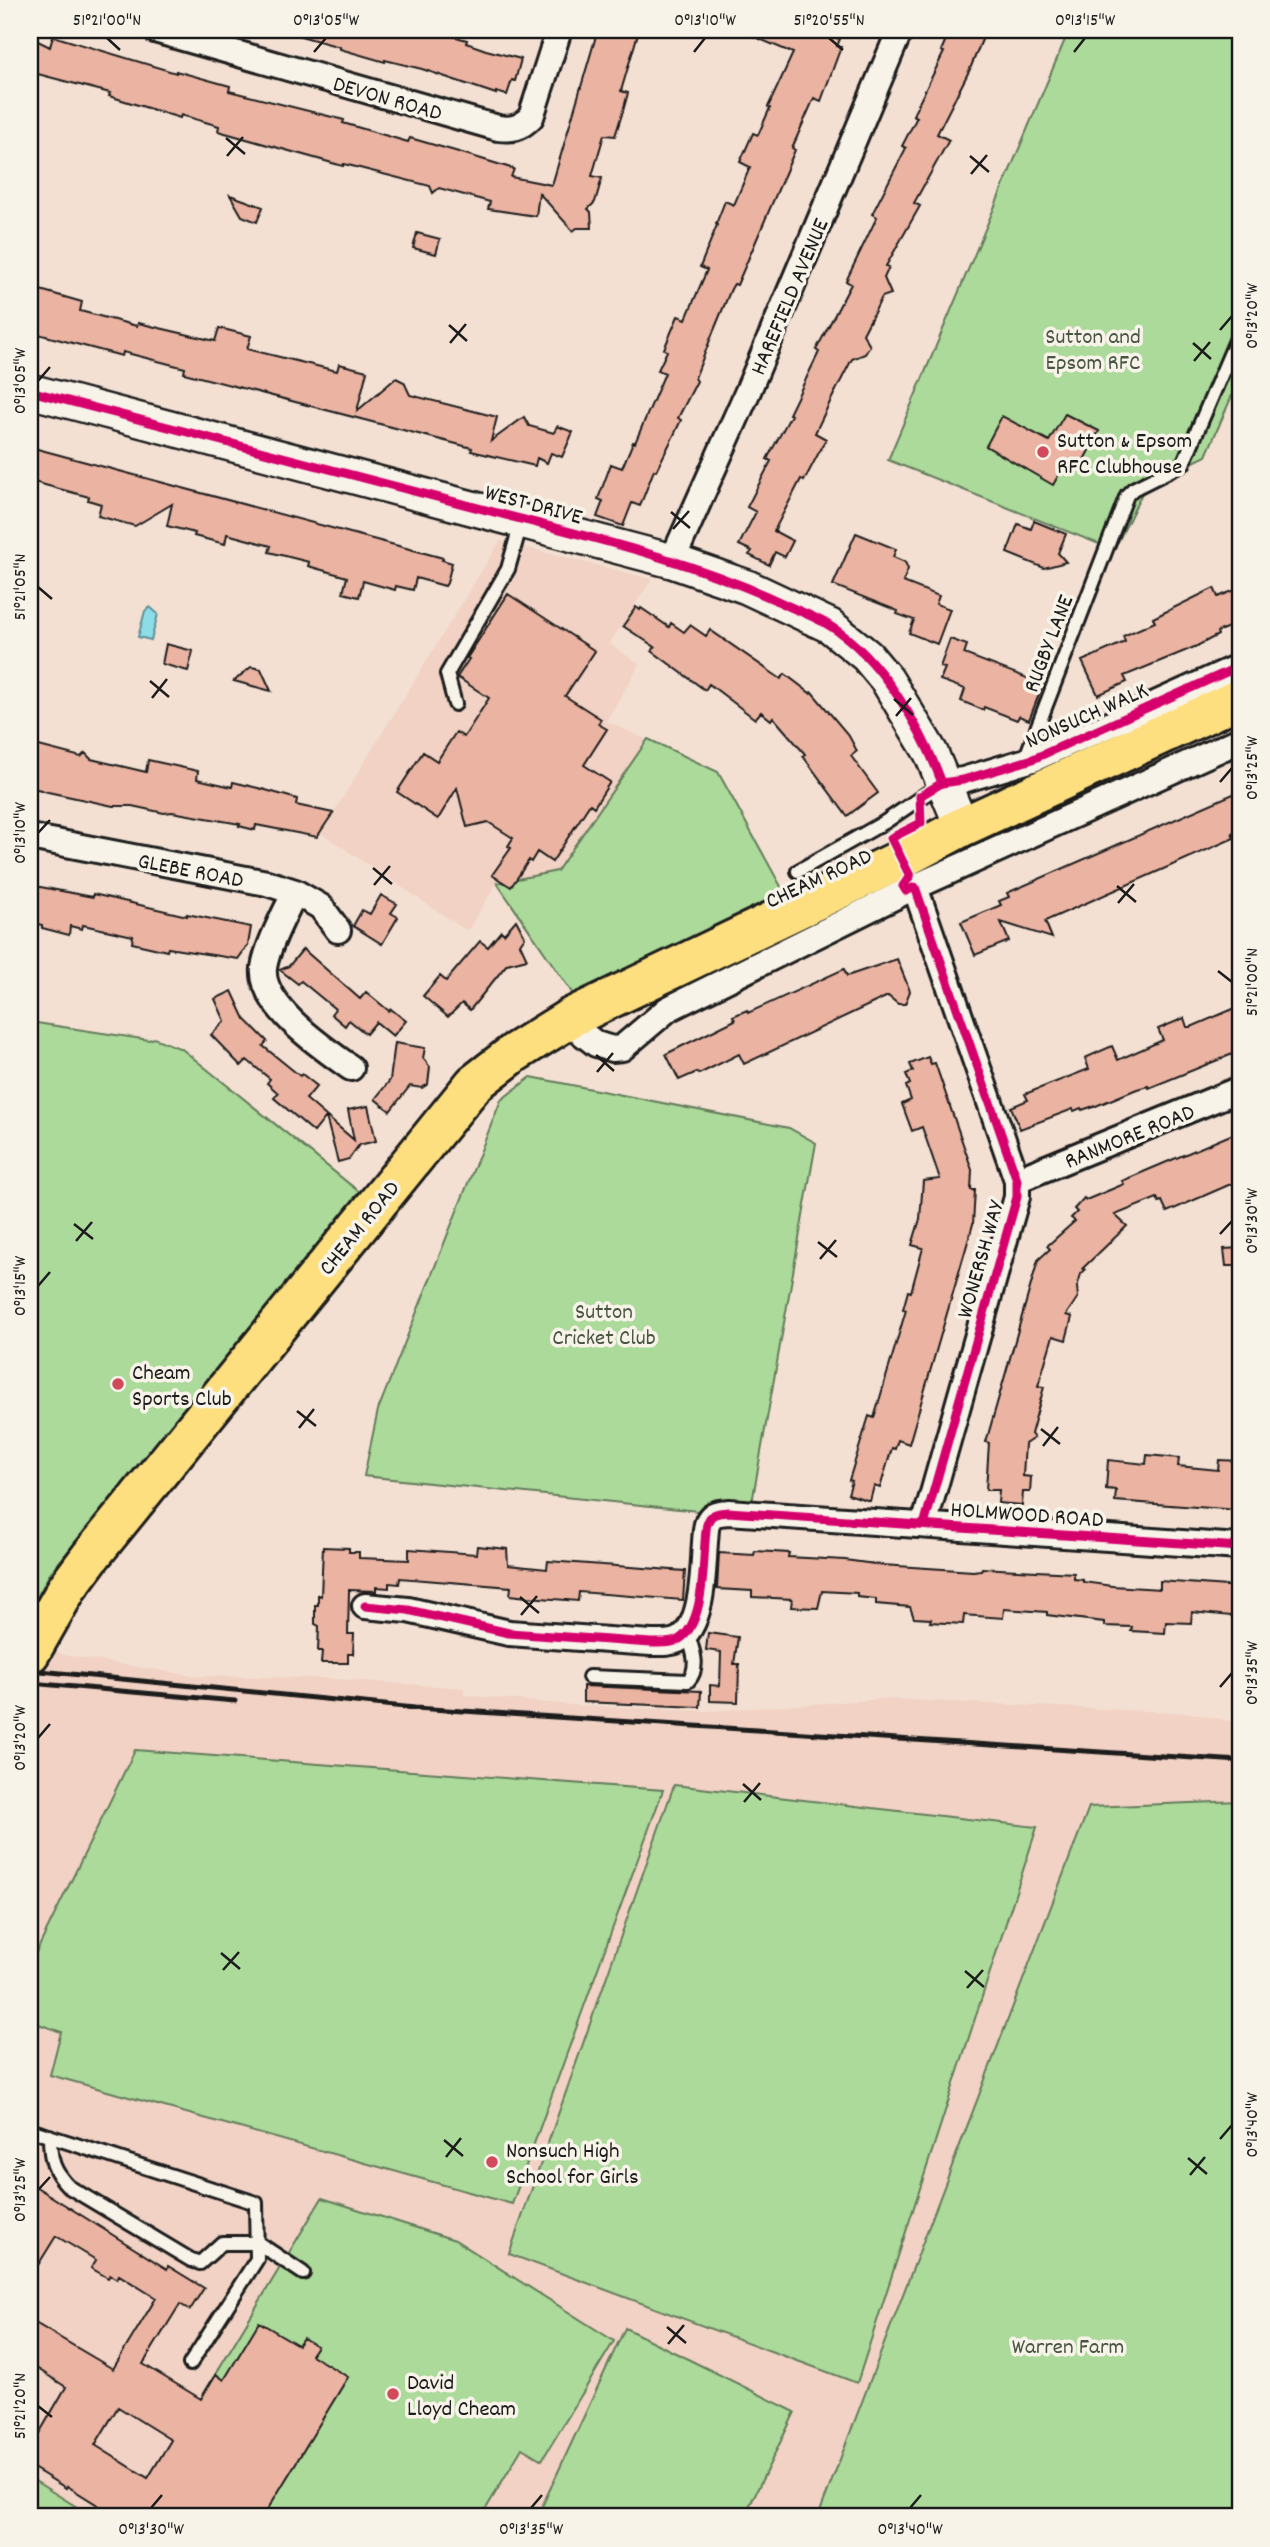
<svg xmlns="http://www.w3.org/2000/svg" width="1270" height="2547" viewBox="0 0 1270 2547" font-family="Dekko,sans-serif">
<rect width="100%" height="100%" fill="#f3e0d3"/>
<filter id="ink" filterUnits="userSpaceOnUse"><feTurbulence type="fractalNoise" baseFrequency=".0143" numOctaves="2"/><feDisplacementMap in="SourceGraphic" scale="14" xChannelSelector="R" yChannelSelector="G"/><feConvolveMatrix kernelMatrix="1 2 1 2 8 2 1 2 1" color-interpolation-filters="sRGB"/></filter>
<g filter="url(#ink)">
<path fill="#f1d2c4" d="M500,541l152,38 -43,65 31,20 -34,57 112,51 66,120 -209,105 -78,-114 -30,48 -146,-98z
M30,1644l39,12 126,20 126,2 143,10v7l106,10 139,6 176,-12 305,14 50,10v87l-151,-2 -271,709h-788z"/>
<path fill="#acda9a" stroke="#647b5b" stroke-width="2" d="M1069,30h171v347l-34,79 -60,29 -28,57 -8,-3 -11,5 -211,-84z
M648,739l70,33 66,120 -209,105 -78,-114 60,-12z
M30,1022l119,18 5,-2 28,11 181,146 -313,378 -20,38z
M531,1077l258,51 27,15 -66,371 -33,-1 -353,-37 14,-66 123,-310z
M135,1750l528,40 -151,414 -462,-129 11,-43 -31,-11v-56z
M674,1785l363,42 -180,556 -348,-129z
M1240,1801v716h-422l271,-710z
M322,2198l133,42 159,101 -72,119 -20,-12 -41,69h-283l12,-21 -50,-30z
M625,2328l170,84 -51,105h-207z
M30,2478l63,39h-63z"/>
<path fill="#8ddde9" stroke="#609097" stroke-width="2" d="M150,607l8,7 -7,26 -13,-3 7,-26z"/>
<path fill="#ebb3a2" stroke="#1c1c1c" stroke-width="2" fill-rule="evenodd" d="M297,30h133l37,10 -1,3 20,7 35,9 -6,22 -3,-1 -5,15 -11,-3v2l-74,-25 -37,-9v2l-45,-13v-2l-43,-12z
M601,30h38l-18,61 7,2 -5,18 -8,25 -11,-1 -12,41 10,2 -7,24 -7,7 3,3 1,16h-15l-4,3 -34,-38 -3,23 -48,-7 2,-7 -51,-14 -6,5 -3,-7 -86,-22 -1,2 -125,-35 1,-5 -38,-11 -1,3 -71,-22 1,-3 -80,-21v-35l20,10 3,-11 123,37v-2l54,15 -1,5 115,29 -1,3 65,19 2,-4 52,15 52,16 -3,8 41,8 44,-149 3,1z
M738,30h45l18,7 3,-7h30l-3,5 9,4 -3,7 4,1 -20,54 -7,-3 -21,48 -1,2 3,2 -42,98 -16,37 -3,-1 -3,5 -19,46 -17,43 2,3 -19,37 3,2 -7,15 -18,36 -2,-1 -14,36 -8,-3 -9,23 -26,-9 6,-16 -5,-2 13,-35 11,4 11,-26 2,1 30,-70 -7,-3 9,-19 -3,-2 14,-33 8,3 21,-49 -7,-3 17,-42 -1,-1 9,-23 9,4 16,-38 -10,-5 13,-29 5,2 12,-27 -2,-1 25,-54z
M950,30h36l-16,39 -33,65 12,6 -35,63 6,3 -34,60 3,1 -5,11 7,16 -9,3 -19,37 7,12 -5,8 -13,5 -22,43 -15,31 11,6 -22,42 -3,-2 -27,52 19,10 -8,16 -10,-5 -6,13 -20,-10 3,-4 -13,-6 17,-33 -9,-5 24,-46 -4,-2 24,-44 -2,-1 30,-62 -3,-2 35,-66 -5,-3 31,-64 -5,-3 34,-66 -4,-2 15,-29 -4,-2 31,-63 -3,-1z
M230,195l33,12 -6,15 -15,-6z
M417,233l23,6 -4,15 -23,-6z
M30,287l52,15 -2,9 57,15 1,-3 77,18 4,-13 32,8 -4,13 90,22 2,-7 28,7 -10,40 39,-33 8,4 6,13 87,22 -6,24 33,-24 5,9 25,7 3,-7 16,6 -11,25 -11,-4 -4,10 -10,-5 -2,8 -64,-15 1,-3 -288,-75 1,-5 -62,-16 -1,4 -84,-22v-2l-8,-2z
M1065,414l34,17 -16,31 -7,-3 -8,14 -6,-4 -9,16 -67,-39 16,-30 47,25z
M30,447l413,111 -1,2 10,3 -5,20 -2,3 -29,-8 -3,12 -17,-4 -1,4 -32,-9 -4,16 -16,-4 4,-16 -39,-11 1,-4 -40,-10 2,-6 -44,-12 -2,10 -31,-8 1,-3 -28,-7 5,-22 -37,22 -37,-10 3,-12 -13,-4 1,-3 -59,-16z
M1034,521l32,13 -8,19 8,9 -22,6 -37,-15 11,-29 13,5z
M856,533l40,16 -3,8 12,5 3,7 -5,13 36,14 -3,8 14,5 -13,35 -28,-11 5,-13 -17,-6 1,-3 -65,-26z
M1214,588l4,9 22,-9v31l-10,4 1,3 -14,6 1,3 -21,11 -73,30 3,6 -29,13 -16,-34 43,-19 -2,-6 32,-14 -2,-4z
M508,594l87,57 -30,45 36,23 -3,5 9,5 -23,36 26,17 -16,25 -4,-3 -38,58 -15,-10 -6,10 -2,-2 -18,27 -19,-12 19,-27 -3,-2 5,-8 -25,-16 -21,5 -10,-39 -19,31 -41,-27 26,-40 14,9 19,-29 8,5 25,-39 -32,-21 12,-18 -2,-1z
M636,607l4,3 1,-2 28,19 2,-4 13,9 6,-7 16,11 4,-6 71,49 4,-5 25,19 2,-1 37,44 8,15 -6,5 27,37 -31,23 -44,-60 2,-2 -32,-37 -2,3 -10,-8 -6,7 -46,-35 -4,6 -53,-39 3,-4 -32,-21z
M950,639l17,6 -3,9 79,30 -14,36 -10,-4 -2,4 -33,-13 -1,3 -22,-9 4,-12 -25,-9 5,-12 -5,-1z
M166,644l27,7 -5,20 -26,-7z
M251,667l10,2 10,22 -37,-10z
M35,745l46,12 4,-4 6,6 55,13 2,-12 50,11 -1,8 35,8 1,-5 29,7 35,10 -1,6 37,8 -16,24 -61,-12 -1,5 -16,-4 1,-2 -68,-12 -8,1 -32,-7h-19l-65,-14 -18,-5v-30l3,1z
M1240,791v38l-8,4 2,5 -189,83 7,17 -51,-16 8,19 -34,14 -14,-33 40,-17 -2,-4 10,-4 -2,-4z
M30,885l63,12v-3l94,22v-2l64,13 -3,18 -10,14 -64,-10 -6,-1 -1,3 -35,-8 1,-7 -50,-11 -1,4 -12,-3 -1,9 -27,-7v-3l-12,-3z
M381,895l16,9 -6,9 7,4 -16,27 -29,-18 9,-16 8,4z
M516,920l9,17 -5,7 7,15 -20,5 -37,46 -8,-7 -14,14 -25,-21 17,-20 6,5 34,-40 8,6 13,-16 3,3z
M303,949l57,50 6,-7 23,19 2,-2 15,12 -13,15 -17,-14 -10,12 -17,-14 -4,6 -14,-12 4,-5 -34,-28 -3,3 -18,-14 9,-4z
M897,959l13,32 -5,13h-7l-10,-8 -144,68 -5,-10 -40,20 -2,-2 -18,8 -13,-26 69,-34 -2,-4 14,-6 1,3 96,-44 3,7z
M232,991l13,28 22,22 -4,5 37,30 2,-2 15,12 -11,13 48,41 -6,-30 20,-4 8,35 -17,4 -10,14 -11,3 -12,-45 -12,15 -40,-34 4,-5 -11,-10 3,-4 -23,-19 -6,6 -30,-31 14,-14 -10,-22z
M1240,1006v45l-91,37 -1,-2 -11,3 -46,19v-1l-9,3 -1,-2 -7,3 -1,-2 -53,20 -9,-22 17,-7 -3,-6 64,-25 -4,-11 27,-12 6,14 45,-20 -5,-11 26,-11 3,9h4z
M395,1043l30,5 -2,10 7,9 -2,17 -6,4 -12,-2 -20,25 -15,-12 15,-19z
M928,1057l3,7 4,-1 37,107 -1,20h4l-2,34 -64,220 -11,-4 -3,9 -3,-1 -12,40 -6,-2 -4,15 -22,-7 4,-13 -3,-1 20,-64 5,2 32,-108 -3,-1 5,-18 3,1 12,-44 -11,-3 8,-26 3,-38 17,-2 -18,-52 -10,4 -10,-27 9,-4 -5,-14 4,-2 -4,-10 7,-3 -3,-7z
M1240,1131v49l-73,32 -5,-11 -3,1 -2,-4 -42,17 12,11 -44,42 2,2 -4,4 -4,13 1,10 -12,18 6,2 -6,23 -13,-4 -15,50 6,1 -13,47 3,4 -9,6 -2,32 8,1 -1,15h-7l-1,13 -24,-2 1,-13h-13l3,-47 -3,-1 52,-182 12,-11 -3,-3 28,-25 -4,-3 6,-6 -3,-3 10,-11 2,2 38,-16 -2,-3z
M1240,1248v18h-14l-2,-17z
M1147,1455l32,3 -1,8 40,4 1,-10 21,1v46l-2,3 -123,-9 1,-11 -10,-1 2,-29 38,4z
M477,1546l30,3 1,16 39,4 1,-8 137,10 -2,29 -104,-8 -1,9 -50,-4 -18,-2 1,-8 -111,-9 -1,6 -10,-1v5l-13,-1v4l-27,-1 -1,44h6l-1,20h-5v9h-27l1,-12h-4l1,-25 -4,-2v-19h3v-10l3,1 2,-49 26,1v4h10v6l50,2v-11l67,5z
M755,1551l34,2 -1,4 57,3 37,5 91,6 8,-1 1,-2 92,5v6l9,1v2l29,4 48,3v-8l80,6v30l-48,-5 -1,11 -25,-1 -1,11 -34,-2 1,-4 -28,-1v-4l-57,-7v-3l-43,-3 -1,9 -39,-3 -1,9 -33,-2 1,-3 -17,-1 -4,-11 -34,-3v-5l-19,-2v-4l-35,-2 -4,17 -27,-1 1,-8 -40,-2v-6l-35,-2 2,-36 35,2z
M708,1633l30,4 -4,27h5l-1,38 -28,-1v-16l10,1 1,-34 -15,-2z
M583,1686l118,5 -1,16 -117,-5z
M30,2183l137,86 1,-3 36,22 -14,22 -10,-6 -37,60 58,35 15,-25 8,6 35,-58 39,23 5,-7 14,8 -6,9 37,22 -85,140h-146l-50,-31 -1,2 -36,-22v-17l36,-62 -36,-23v-44l83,49 43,-71 -37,-23 -2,4 -7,-4 -2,3 -17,-10 5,-8 -40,-24 -26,42zM118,2407l53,33 -23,38 -53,-33z"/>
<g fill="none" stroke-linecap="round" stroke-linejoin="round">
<defs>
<path id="lane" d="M455,704l-8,-30 61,-105 13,-46
M1024,762l103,-267 6,-6 50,-25 57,-133
M798,871l87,-49 56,-38
M589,1677l99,4c13,-14 4,-33 -1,-49
M30,2130l226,73 1,56 -67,105
M50,2136c0,23 3,35 19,51l122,73 9,3 22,-20h36l45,30"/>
<path id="street" d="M155,30l343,98c15,2 22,0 33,-11l28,-87
M672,561l76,-170 152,-361
M942,783l21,-3 70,-21 207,-93
M30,837l237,46 28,9 26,15 17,23
M915,887l102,293v17l-93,328
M295,892c-10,21 -28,54 -31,76 -4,38 59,80 87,100
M572,1017l10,16 14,11 16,5 10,-1 46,-39 238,-118 334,-151
M1017,1180l223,-91
M365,1606l43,4 101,23 142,10c9,0 19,1 27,-3 26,-14 25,-73 27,-98 1,-9 0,-20 7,-26 5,-4 11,-3 16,-4l512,35"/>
<path id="secondary" d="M30,391l642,170 75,26 83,39 37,30 20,24 44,73 31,74"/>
<path id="highway" d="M30,1653l37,-65 23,-31 384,-473 40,-31 58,-36 330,-158 60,-32 278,-129"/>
</defs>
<use href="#lane" stroke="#1c1c1c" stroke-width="18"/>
<use href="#street" stroke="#1c1c1c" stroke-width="30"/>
<use href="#secondary" stroke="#1c1c1c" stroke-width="38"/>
<use href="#highway" stroke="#1c1c1c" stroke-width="44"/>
<use href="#lane" stroke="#f7f3e8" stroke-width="12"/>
<use href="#street" stroke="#f7f3e8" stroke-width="24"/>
<use href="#secondary" stroke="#f7f3e8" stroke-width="33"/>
<use href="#highway" stroke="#fddf80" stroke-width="38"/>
<path stroke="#1c1c1c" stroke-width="5" d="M30,1670l385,38 825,53
M30,1683l205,18"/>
<defs>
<path id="cycleway" d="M30,391c153,40 307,80 460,120 99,26 200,49 292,92 16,8 34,14 48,23 51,31 92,103 112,157
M924,1525l93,-328v-17l-102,-293 -9,4 -3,-5 7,-10 -19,-38 30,-15 -1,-27 22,-13 21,-3 70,-21 207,-93
M365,1606l43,4 101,23 142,10c9,0 19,1 27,-3 26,-14 25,-73 27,-98 1,-9 0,-20 7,-26 5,-4 11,-3 16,-4l512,35"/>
</defs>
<use href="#cycleway" stroke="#f7f3e8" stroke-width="13"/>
<use href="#cycleway" stroke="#d6006c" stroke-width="9"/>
</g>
</g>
<path fill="none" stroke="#1c1c1c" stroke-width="2.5" d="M107,38l13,12M829,38l14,12M314,52l12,-14M694,52l11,-14M1074,52l11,-14M226,138l19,16M227,156l16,-19M970,156l19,16M971,174l16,-19M449,325l18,16M1220,330l12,-14M450,343l16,-19M1193,343l18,16M1194,361l16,-19M38,381l12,-14M671,512l19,16M673,529l16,-18M38,587l14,12M150,681l19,16M152,698l15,-19M894,699l19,16M896,716l15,-18M1220,782l12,-14M38,833l12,-13M373,868l19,16M374,885l16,-19M1117,886l19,16M1118,903l16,-19M1218,971l14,11M596,1055l18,16M597,1072l16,-19M74,1224l19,15M1220,1234l12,-13M76,1241l16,-19M818,1242l19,15M820,1259l16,-19M38,1286l12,-14M297,1411l19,15M299,1428l15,-19M1041,1429l19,15M1043,1446l15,-19M520,1597l19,16M521,1615l16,-19M1220,1687l12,-14M38,1738l12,-14M743,1784l18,16M744,1802l16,-19M221,1953l19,16M223,1970l16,-18M965,1971l19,16M967,1988l16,-18M1220,2139l12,-14M444,2140l19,16M446,2157l15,-19M1188,2158l19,16M1190,2175l15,-18M38,2190l12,-13M667,2327l19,16M668,2344l16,-19M38,2406l14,11M151,2508l11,-13M531,2508l11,-13M910,2508l11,-13"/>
<g fill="#d1495b" stroke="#f7f3e8" stroke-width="2.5">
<circle cx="1043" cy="452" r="7"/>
<circle cx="118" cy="1384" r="7"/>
<circle cx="492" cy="2162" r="7"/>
<circle cx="393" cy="2394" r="7"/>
</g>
<g text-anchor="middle" stroke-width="7" stroke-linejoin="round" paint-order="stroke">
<g font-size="23" fill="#1c1c1c" stroke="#f7f3e8">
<text transform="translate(388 97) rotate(16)" y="8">DEVON ROAD</text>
<text transform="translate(788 296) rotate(-67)" y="8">HAREFIELD AVENUE</text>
<text transform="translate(534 503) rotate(15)" y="8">WEST DRIVE</text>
<text transform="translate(1047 643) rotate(-69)" y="8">RUGBY LANE</text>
<text transform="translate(1086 714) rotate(-24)" y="8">NONSUCH WALK</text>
<text transform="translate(191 869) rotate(11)" y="8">GLEBE ROAD</text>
<text transform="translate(818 877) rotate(-25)" y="8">CHEAM ROAD</text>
<text transform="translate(1129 1135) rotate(-22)" y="8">RANMORE ROAD</text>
<text transform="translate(358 1227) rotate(-51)" y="8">CHEAM ROAD</text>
<text transform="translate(979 1259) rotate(-74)" y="8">WONERSH WAY</text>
<text transform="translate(1027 1513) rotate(4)" y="8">HOLMWOOD ROAD</text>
</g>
<g font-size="23" fill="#475542" stroke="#f7f3e8">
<text x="1093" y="343">Sutton and<tspan x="1093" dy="26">Epsom RFC</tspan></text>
<text x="604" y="1318">Sutton<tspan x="604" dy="26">Cricket Club</tspan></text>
<text x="1068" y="2353">Warren Farm</text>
</g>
<g font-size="23" fill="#1c1c1c" stroke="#f7f3e8" text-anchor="start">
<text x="1057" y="447">Sutton &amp; Epsom<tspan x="1057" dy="26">RFC Clubhouse</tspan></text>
<text x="132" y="1379">Cheam<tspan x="132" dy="26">Sports Club</tspan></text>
<text x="506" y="2157">Nonsuch High<tspan x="506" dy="26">School for Girls</tspan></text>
<text x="407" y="2389">David<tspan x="407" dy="26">Lloyd Cheam</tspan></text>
</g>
</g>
<rect width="1270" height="2547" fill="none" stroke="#f7f3e8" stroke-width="77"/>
<rect x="38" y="38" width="1194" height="2470" fill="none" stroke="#1c1c1c" stroke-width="2.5"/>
<g font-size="18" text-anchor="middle" fill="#1c1c1c">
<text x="107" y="25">51°21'00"N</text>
<text x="326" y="25">0°13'05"W</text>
<text x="705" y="25">0°13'10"W</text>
<text x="829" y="25">51°20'55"N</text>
<text x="1085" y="25">0°13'15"W</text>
<text transform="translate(1251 316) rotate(-90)" y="6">0°13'20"W</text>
<text transform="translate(19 381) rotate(-90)" y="6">0°13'05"W</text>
<text transform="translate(19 587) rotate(-90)" y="6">51°21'05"N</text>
<text transform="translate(1251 768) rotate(-90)" y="6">0°13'25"W</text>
<text transform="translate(19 833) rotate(-90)" y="6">0°13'10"W</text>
<text transform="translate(1251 982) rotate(-90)" y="6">51°21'00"N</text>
<text transform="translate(1251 1221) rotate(-90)" y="6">0°13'30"W</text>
<text transform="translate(19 1286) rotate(-90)" y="6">0°13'15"W</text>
<text transform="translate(1251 1673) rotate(-90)" y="6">0°13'35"W</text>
<text transform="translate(19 1738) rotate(-90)" y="6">0°13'20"W</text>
<text transform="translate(1251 2125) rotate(-90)" y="6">0°13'40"W</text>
<text transform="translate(19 2190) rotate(-90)" y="6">0°13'25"W</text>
<text transform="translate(19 2406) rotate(-90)" y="6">51°21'20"N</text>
<text x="151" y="2534">0°13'30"W</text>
<text x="531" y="2534">0°13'35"W</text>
<text x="910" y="2534">0°13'40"W</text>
</g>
</svg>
